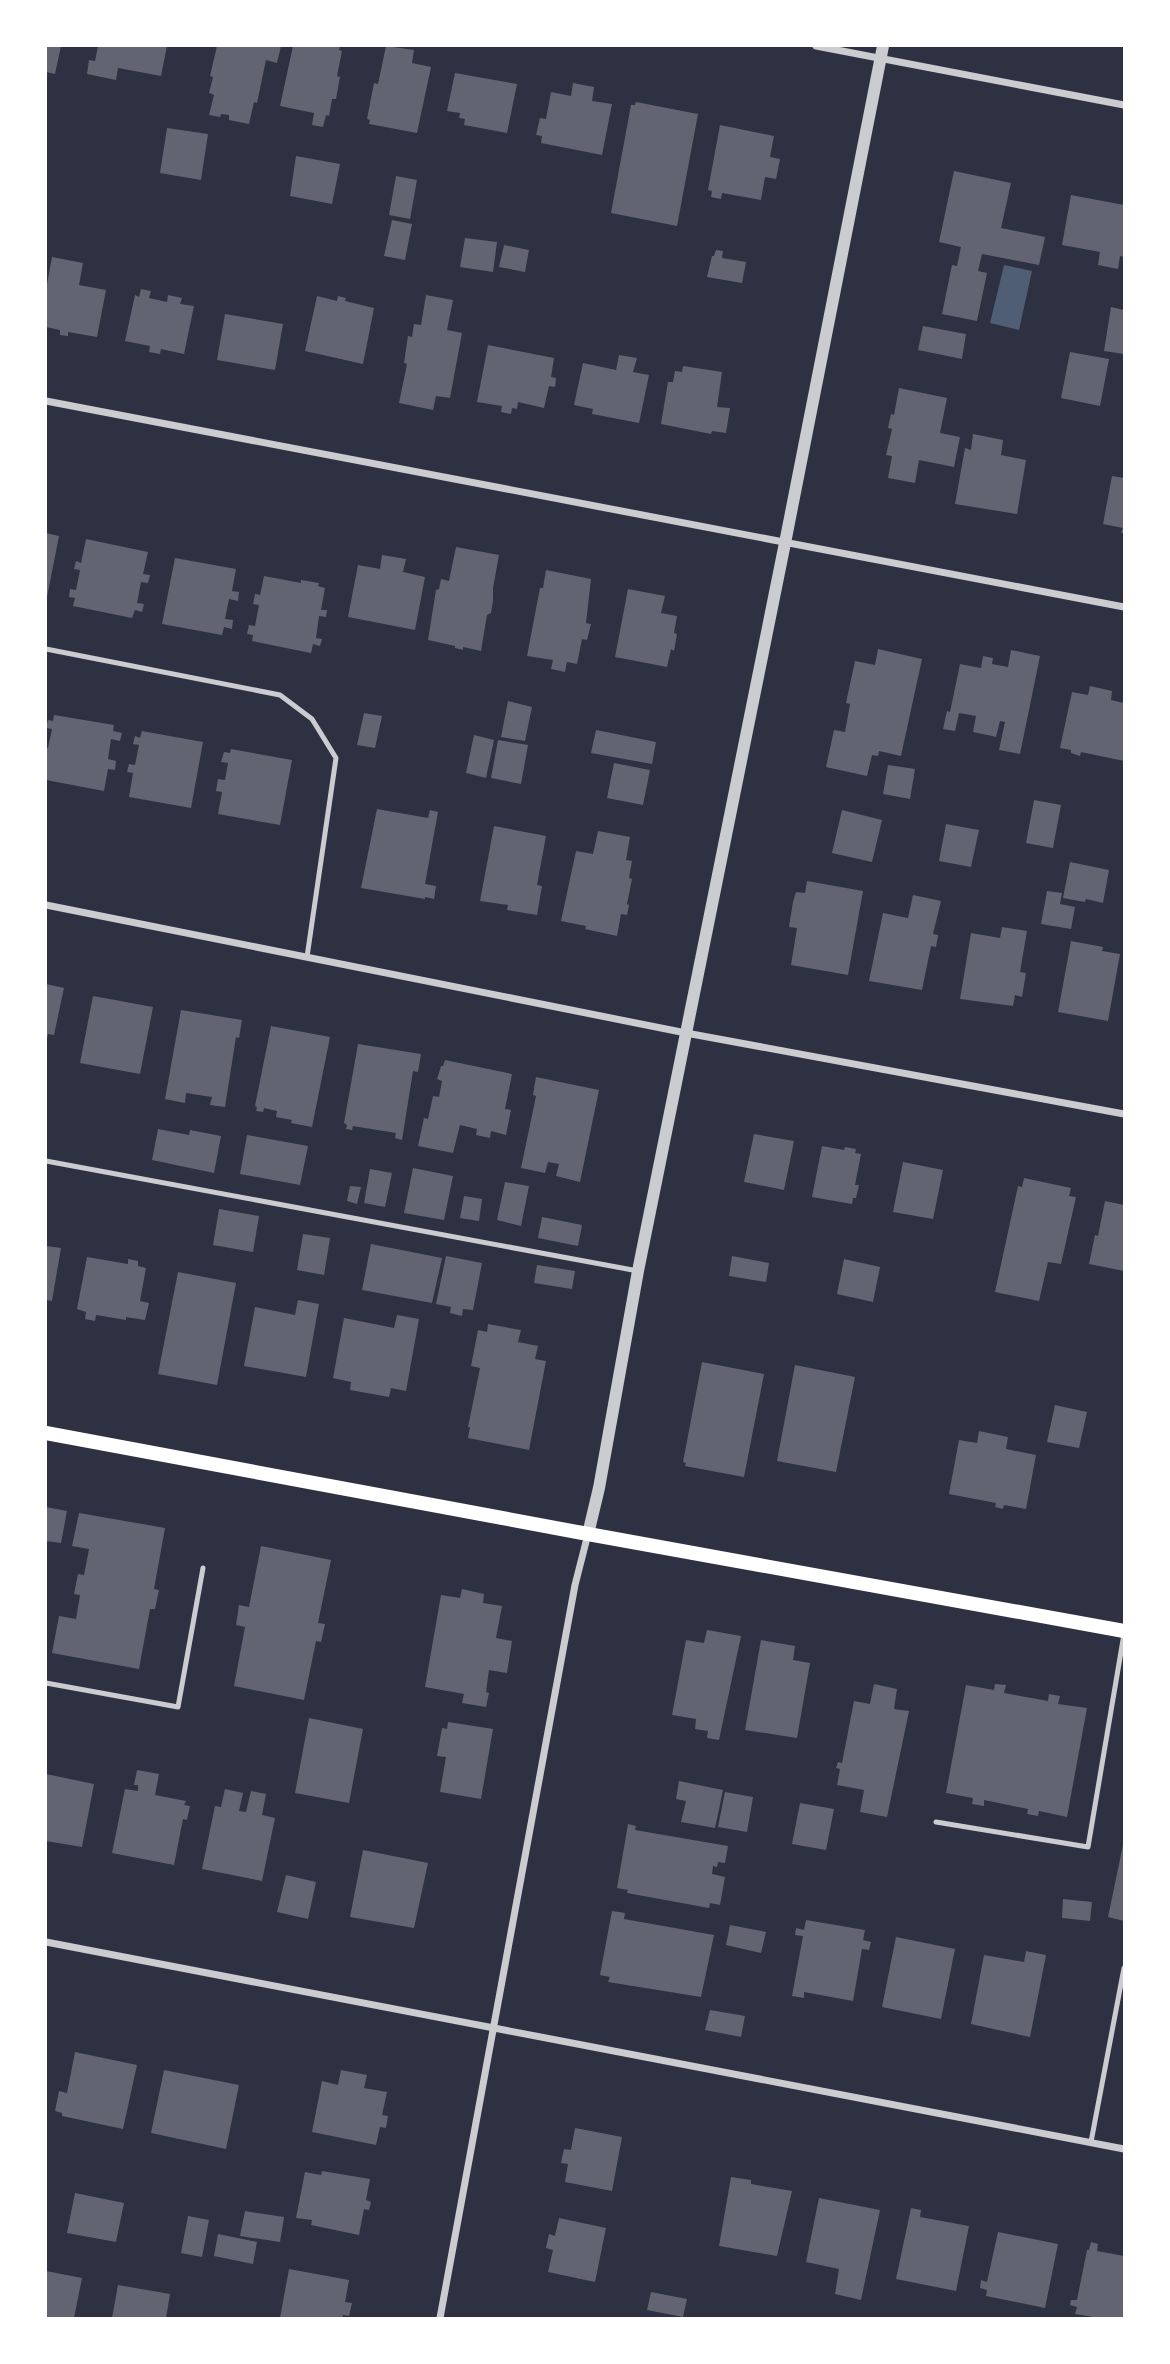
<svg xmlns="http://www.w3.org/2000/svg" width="1170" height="2364" viewBox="0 0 1170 2364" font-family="Commissioner,sans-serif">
<rect width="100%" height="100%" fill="#2d3142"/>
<path fill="#4f5d75" d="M1004,265l28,6 -13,59 -29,-7z"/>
<path fill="#626471" d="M46,46h15l-6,28 -9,-2z
M98,46h69l-6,30 -43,-8 -2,12 -29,-6 2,-14 6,1z
M217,46h64l-4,17 -11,-3 -9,43 -3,-1 -5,22 -20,-4v-5l-8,-1 -1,3 -11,-2 5,-20 -5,-2 4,-16 -3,-1z
M293,46h47l-1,4 3,1 -5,25 3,1 -4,22h-4l-3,17 -3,-1 -3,12 -11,-2 2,-12 -34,-7z
M386,46l28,4 -2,13 19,4 -14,66 -48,-9 1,-4 -3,-1 7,-36 4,1z
M455,73l62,11 -10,49 -43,-8 1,-6 -6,-1 1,-5 -13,-2z
M573,83l21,4 -2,14 20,3 -10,51 -61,-12 1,-7 -6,-1 4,-17 6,1 5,-27 20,4z
M636,102l62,12 -21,112 -66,-13 20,-108h4z
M720,125l54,11 -4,21 10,2 -4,20 -11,-2 -4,23 -39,-7 -1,6 -10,-2 1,-6 -4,-1z
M167,128l41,6 -7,46 -41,-7z
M296,156l44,8 -8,40 -42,-8z
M954,171l57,12 -10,45 44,9 -6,28 -57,-11 -4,17 9,2 -10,48 -35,-7 10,-49 5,1 4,-19 -22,-5z
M396,176l21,4 -7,39 -21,-4z
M1071,195l53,10v52l-4,-1 -2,13 -20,-4 2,-13 -38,-7z
M392,220l20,4 -7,36 -21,-4z
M465,238l32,4 -4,30 -33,-5z
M504,245l25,5 -4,22 -26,-5z
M716,250l7,1 -1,7 24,4 -4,21 -35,-6 5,-21h2z
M52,257l31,6 -4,22 27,5 -9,47 -29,-5v4l-8,-1v-5l-14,-3v-37z
M141,289l10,2 -2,7 18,4 1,-7 14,3 -2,6 14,2 -10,48 -23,-5 -1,5 -11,-2 1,-6 -25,-5 10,-46 4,2z
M426,295l27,5 -6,30 15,3 -12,65 -14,-2 -3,14 -34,-7 8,-39 -3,-1 4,-27 4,1 2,-13 7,1z
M317,296l20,5 1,-5 8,2 -1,3 29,7 -11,56 -58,-13z
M1111,307l13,3v44l-20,-3z
M225,314l58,10 -8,46 -58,-10z
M923,326l43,8 -4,25 -44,-9z
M488,345l66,13 -3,19 5,1 -1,9 -6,-1 -5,22 -26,-6 -1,7 -5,-1 -1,6 -10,-2 1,-6 -25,-4z
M1070,352l39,7 -9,47 -39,-8z
M619,355l18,3 -4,14 16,3 -10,48 -47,-9 1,-5 -19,-4 9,-42 33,7z
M683,366l39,6 -5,35 13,1 -4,25 -14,-2 -1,3 -50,-10 7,-42h5l2,-11 7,1z
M899,388l48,10 -7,35 20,4 -6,30 -35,-7 -4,23 -27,-5 4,-22 -6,-1 6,-26 -4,-1 3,-14 3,1z
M973,434l30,6 -2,15 25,5 -9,54 -62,-10 10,-56 6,2z
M1112,476l12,2v55h-3l2,-5 -20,-4z
M46,533l13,3 -12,61h-1z
M86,539l62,13 -5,22 7,1 -2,8 -7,-1 -4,21 7,1 -2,8 -7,-2 -3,8 -59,-12 2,-8 -6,-1 1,-8 6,1 4,-20 -6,-1 2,-8 5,2z
M456,547l43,8 -6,33v13l-2,12 -4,2 -6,36 -18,-4v3l-8,-2v-2l-27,-6 8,-50 3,-1 2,-10 8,2z
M382,555l24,4 -3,13 22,5 -10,53 -67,-13 10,-52 22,4z
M175,558l61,11 -4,22 7,1 -1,9 -9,-2 -4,20 8,1 -1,9 -8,-2 -2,8 -60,-11z
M546,570l45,9 -5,44 5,1 -4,16 -5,-1 -5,25 -10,-2 -2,10 -14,-3 2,-9 -26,-4 13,-68h3z
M264,576l37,7v-3l18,3 -1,3 7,2 -4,22h6l-1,7 -7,-1 -3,22 6,1 -2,7 -7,-2 -2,9 -59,-12 1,-6 -6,-1 2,-9 6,1 4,-21 -6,-1 2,-10 5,1z
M628,589l37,7 -4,17 16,3 -3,17 3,1 -3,17 -3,-2 -4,18 -52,-10z
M878,649l44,10 -21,97 -22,-5 -1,5 -6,-1 -5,21 -41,-9 8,-37 11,2 5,-28 -4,-1 9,-42 20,4z
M1011,650l29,6 -20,98 -21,-4 6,-28 -5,-1 -4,16 -4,-1 -19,-4 3,-16 -17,-3 -4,18 -12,-2 4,-18 3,1 10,-48 21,4 2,-12 10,2 -1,6 16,3z
M1090,686l22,5 -1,9 13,3v58l-43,-9 -1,4 -9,-3v-3l-11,-2 12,-56 16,3z
M508,701l24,6 -7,34 -24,-4z
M364,713l18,3 -7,32 -18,-3z
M54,715l60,10 -1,6 9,2 -2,8 -9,-2 -3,20 8,2 -1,9 -7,-1 -4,22 -58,-11v-33l2,1 4,-19 -6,-1 2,-8 5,1z
M596,730l60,12 -4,22 -61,-11z
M142,731l61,11 -12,66 -62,-11 4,-24 -6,-1 2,-8 6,1 4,-20 -6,-1 2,-8 5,2z
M474,735l20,5 -8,38 -20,-5z
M498,740l30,5 -7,39 -30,-6z
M231,749l61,11 -12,65 -62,-11 4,-22 -6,-1 2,-12 7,1 3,-17 -7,-1 3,-10 6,1z
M614,763l36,7 -7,35 -36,-7z
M888,765l27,4 -5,30 -27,-5z
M1034,800l27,5 -8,43 -27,-5z
M377,809l51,9 2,-8 8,2 -13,72 11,2 -2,13 -9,-2v2l-64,-11z
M842,810l40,10 -10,42 -40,-9z
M946,824l33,6 -8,37 -32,-6z
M494,826l52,10 -9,49 5,1 -5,29 -30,-5 1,-5 -28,-4z
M598,831l32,6 -4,23 6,1 -3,17 3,1 -5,25 2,1 -2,10 -6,-1 -4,22 -32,-7 1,-3 -25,-5 15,-70 17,3z
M1070,862l39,8 -6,33 -17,-4 -1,3 -22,-4z
M807,881l56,10 -15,84 -57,-10 6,-37 -8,-1 4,-25 3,-10 9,1z
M1047,891l15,2 -2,11 15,3 -4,22 -30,-5z
M913,895l28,6 -8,33 5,1 -2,12 -5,-1 -9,44 -53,-9 14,-68 25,5z
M1002,927l25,4 -7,41 6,1 -4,24 -7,-2 -2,11 -53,-7 11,-66 29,5z
M1071,941l32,6 -1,4 18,3 -12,67 -50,-9z
M46,984l18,4 -10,47 -6,-1 -2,7z
M93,996l60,11 -13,67 -60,-11z
M181,1010l61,10 -3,18 -3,-1 -11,70 -15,-2 2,-8 -26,-4 -1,10 -20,-4z
M271,1026l59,11 -18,90 -21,-4 1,-3 -16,-3 1,-6 -13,-3 -1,4 -7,-1 1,-4 -2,-1z
M358,1044l63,10 -3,18 -5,-1 -11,69 -7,-2 1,-5 -43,-7 -1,4 -6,-1 1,-4 -3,-2z
M445,1060l67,14 -7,35 6,1 -5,25 -15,-4 -1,7 -14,-3 1,-6 -17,-4 -7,28 -35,-7 6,-28 4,1 5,-23 6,1 3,-16 -5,-2 4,-13h2z
M536,1077l63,13 -19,92 -24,-6 3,-12 -11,-2 -3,11 -24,-5 15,-72 -3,-1z
M158,1129l31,6 1,-5 31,6 -7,37 -62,-13z
M754,1134l40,7 -10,49 -40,-8z
M247,1135l61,11 -8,39 -60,-11z
M822,1146l22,4 1,-3 11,2 -1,4 6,1 -6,31h4l-3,13h-3l-1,6 -40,-7z
M903,1162l40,8 -10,49 -40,-7z
M413,1168l40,8 -9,44 -40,-7z
M370,1169l22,4 -7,34 -21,-4z
M1024,1178l47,10 -2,8 7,1 -15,67 -13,-2 -9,39 -44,-9 23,-106 4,1z
M505,1182l24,4 -8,40 -24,-6z
M350,1186l11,1 -4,17 -10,-3z
M464,1196l18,3 -3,22 -19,-3z
M1105,1201l19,4v66l-35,-7 6,-29 3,1z
M219,1209l40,7 -6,36 -40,-7z
M542,1217l40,8 -4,21 -40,-8z
M303,1234l27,4 -6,37 -27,-5z
M371,1244l71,14 -10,45 -70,-13z
M46,1246l15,2 -9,53 -6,-1z
M446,1256l36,7 -9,47 -10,-1 -1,7 -12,-3 1,-6 -15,-3z
M732,1256l37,7 -3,19 -37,-6z
M87,1257l41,7v-5l10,2v5l8,2 -6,33 9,2 -4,17 -19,-3v3l-30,-5 -1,6 -10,-2 1,-7 -9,-3z
M844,1259l36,8 -7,35 -36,-8z
M537,1265l38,6 -3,18 -38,-6z
M178,1272l58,11 -19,102 -59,-11z
M298,1300l21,4 -13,73 -62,-11 11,-59 40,8z
M397,1315l22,4 -13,72 -15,-3 -2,9 -39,-7 1,-8 -18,-4 11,-60 50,10z
M488,1324l33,6 -3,12 20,4 -3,13 11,2 -17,89 -61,-12 2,-11h-2l12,-59 -9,-2 7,-36 9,2z
M702,1362l62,12 -20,103 -59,-11 1,-3 -3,-1z
M795,1365l60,12 -19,95 -59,-11z
M1055,1405l32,7 -8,36 -32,-6z
M979,1431l29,6 -2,12 30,6 -10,54 -22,-4 -1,4 -8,-2 1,-4 -47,-9 10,-54 18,3z
M46,1507l21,4 -6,32 -15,-2z
M79,1513l86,15 -11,61 5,1 -4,19h-5l-11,60 -87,-16 7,-37 17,3 4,-24 -6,-1 4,-20 6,1 5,-26 -17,-3z
M261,1546l70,14 -13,63 7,1 -4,18 -5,-1 -12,59 -70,-14 11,-59 -9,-2 3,-20 10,2z
M462,1589l22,5 -1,9 19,3 -6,32 16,3 -5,32 -18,-3 -3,22 3,1 -3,14 -24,-4 2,-9 -39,-7 16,-92 19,3z
M707,1630l34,6 -22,104 -12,-2 1,-7 -13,-2 1,-10 -24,-4 14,-75 18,3z
M761,1640l34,6 -2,14 17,3 -13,75 -52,-8z
M874,1684l23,5 -3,20 15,2 -22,106 -27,-5 4,-22 -27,-5 3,-16 -4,-1 2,-6 4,1 12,-62 16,3z
M995,1684l11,1 -2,8 44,8 1,-7 11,2 -2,8 29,4 -20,109 -28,-6 -1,5 -11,-2 1,-5 -44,-9v6l-12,-2 1,-6 -27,-5 20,-108 28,5z
M309,1718l54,11 -14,74 -54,-10z
M448,1722l45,7 -12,70 -41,-7 6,-35 -9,-1 5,-28 5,1z
M137,1770l22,4 -4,21 31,6 -2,4 6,1 -3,14 -4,-1 -9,46 -62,-12 13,-64 13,2v-6h-4z
M46,1774l48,10 -12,63 -36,-6z
M679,1781l44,9 -8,38 -34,-6 5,-21 -10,-2z
M225,1789l18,4 -4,18 7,1 5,-21 15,3 -4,21 13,3 -13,63 -60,-12 13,-63 6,1z
M725,1792l28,5 -6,35 -29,-5z
M800,1803l34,6 -8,41 -34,-6z
M628,1824l8,2 -1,4 93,16 -3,17 -7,-1 -1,5 -4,-1 -1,8 13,3 -5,28 -10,-2 -1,5 -82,-15 1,-3 -11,-2z
M1123,1845h1v76l-16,-4z
M363,1850l65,13 -14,65 -64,-11z
M286,1875l30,7 -8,37 -31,-7z
M1063,1899l29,3 -2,19 -28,-3z
M612,1911l13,2 -1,6 90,16 -13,62 -93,-15 2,-5 -10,-2z
M806,1920l59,10 -2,10 8,2 -2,8 -7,-1 -9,52 -49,-9v6l-12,-2 11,-60 -8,-1 1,-7 8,2z
M730,1925l36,7 -5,21 -35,-8z
M896,1937l59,12 -14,70 -59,-12z
M1026,1951l20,4 -16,82 -59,-13 13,-69 40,7z
M710,2010l35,6 -4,21 -36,-7z
M75,2052l62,13 -14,64 -61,-13v-3l-7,-2 4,-20 8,2z
M164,2070l75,15 -13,64 -75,-16z
M341,2070l26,5 -3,13 23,4 -5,23 6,1 -2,12 -6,-1 -4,18 -64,-13 10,-51 16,4z
M575,2128l47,9 -10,54 -47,-9 3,-18 -7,-1 3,-14 7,1z
M322,2171l48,8 -4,21 5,2 -2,8 -5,-1 -5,26 -48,-10 1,-5 -16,-2 9,-46 16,3z
M731,2177l20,3v4l41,7 -15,65 -58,-10z
M75,2193l49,10 -8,39 -49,-9z
M819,2198l61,12 -19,90 -26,-6 4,-25 -33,-7z
M911,2208l10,2 -1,7 49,9 -13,65 -60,-12z
M245,2211l39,6 -4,25 -40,-6z
M188,2216l21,4 -7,37 -21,-4z
M559,2218l47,10 -11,54 -47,-10 5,-22 -7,-2 3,-14 6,2z
M998,2232l60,12 -13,64 -59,-12 1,-6 -7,-2 1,-8 6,2z
M218,2234l39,8 -4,22 -39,-8z
M1091,2242l7,2 -1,7 27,5v62h-24l-25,-4 2,-7 -7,-2 1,-5h6l10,-50h2z
M289,2269l60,11 -4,22 7,1 -3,13 -6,-1 -1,3h-62z
M46,2271l36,7 -8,40h-28z
M118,2285l52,9 -4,24h-54z
M651,2292l36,7 -4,18 -36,-7z"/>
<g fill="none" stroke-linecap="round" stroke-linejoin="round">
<path stroke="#caccd0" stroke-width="5" d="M46,649l234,46 32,24 24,39 -29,199
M46,1161l592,110
M46,1683l132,24 25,-139
M936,1822l152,25 36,-213
M1091,2142l33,-174"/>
<path stroke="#caccd0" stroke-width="7" d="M816,46l308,59
M46,401l1078,206
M46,905l640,128 438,81
M46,1942l1078,207
M440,2318l135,-733 13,-51"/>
<path stroke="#caccd0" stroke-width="12" d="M588,1534l11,-46 39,-217 147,-728 98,-497"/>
<path stroke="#fff" stroke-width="14" d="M46,1433l542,101 536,97"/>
</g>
<rect width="1170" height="2364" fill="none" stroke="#ffffff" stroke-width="94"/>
</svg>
